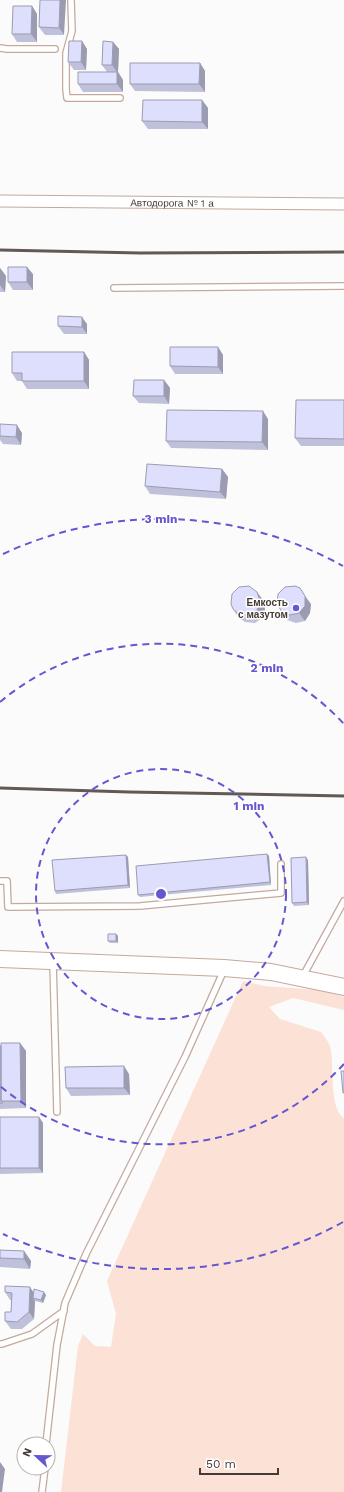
<svg xmlns="http://www.w3.org/2000/svg" width="344" height="1492" viewBox="0 0 344 1492" font-family="'Work Sans',sans-serif">
<rect width="100%" height="100%" fill="#fbfbfb"/>
<path fill="#fbe1d6" d="M243,981l21,5 57,4 23,7v13l-51,-12 -24,9 11,12 41,13c3,4 7,9 9,14 5,17 -2,62 14,72v374h-283l17,-146 5,-12 12,12 16,1 5,-33 -9,-33z"/>
<g fill="none" stroke-linecap="round" stroke-linejoin="round">
<defs>
<path id="lane" d="M71,0l1,31 -6,22v36l1,9h53
M0,48l7,1h48
M114,288l230,-2
M0,881h7l1,26 132,-1 141,-13v-29
M53,962l4,150
M303,976l41,-75
M0,1344h2l30,-10 32,-23
M46,1444l11,-99 8,-42 21,-49 99,-197 39,-87
M42,1492l3,-24"/>
<g id="street">
<path id="s1" d="M0,201l344,3"/>
</g>
<path id="secondary" d="M0,959l224,9 47,4 73,15"/>
</defs>
<use href="#lane" stroke="#c4a99c" stroke-width="8"/>
<use href="#street" stroke="#c4a99c" stroke-width="13"/>
<use href="#secondary" stroke="#c4a99c" stroke-width="18"/>
<use href="#lane" stroke="#fff" stroke-width="5.5"/>
<use href="#street" stroke="#fff" stroke-width="11"/>
<use href="#secondary" stroke="#fff" stroke-width="16"/>
<path stroke="#625854" stroke-width="3" d="M0,250l140,3 204,-1
M0,788l129,4 215,4"/>
</g>
<path fill="#bfc0da" d="M40,0l24,35h-19l-6,-8z
M32,6l5,8v28h-20l-5,-8z
M82,41l5,8 -1,21h-12l-6,-8z
M113,42l6,7 -1,23 5,8v12h-40l-5,-8 29,-12 -5,-7z
M200,63l5,8v21l-70,-1 -5,-7z
M202,100l6,8v21h-60l-6,-8z
M0,268l6,8 -1,16h-5z
M33,274v16h-20l-5,-8z
M87,324v10h-23l-6,-8z
M218,347l5,8v19h-48l-5,-8z
M84,352l5,8v29h-62l-5,-8h-5l-5,-8z
M164,380l6,8 -1,16 -30,-1 -6,-7z
M344,400v46h-43l-6,-8z
M268,419v31l-97,-2 -5,-7z
M0,424l22,9 -1,12 -18,-1 -3,-4z
M222,469l6,8 -2,22 -76,-5 -5,-8z
M263,600l2,9 -1,5 -2,4 -7,5 -10,-1 -7,-5 -5,-8z
M311,604l-1,9 -5,8 -9,2 -9,-3 -5,-8z
M267,854l2,2 2,29 -131,12 -2,-2z
M126,855l2,2 2,31 -74,6 -1,-3z
M308,860l1,45 -15,1 -2,-3z
M116,934l2,2v7h-8l-2,-2z
M20,1043l6,8v57l-26,1v-63z
M129,1074l1,21 -59,1 -5,-8z
M0,1117h39l4,6v50l-43,1z
M0,1250l24,1 7,10 -1,8 -30,-2z
M5,1292h28l13,3 -3,8 -8,-2 -1,18 -12,10h-11l-6,-8 6,-9 1,-12h-2z"/>
<path fill="#9b9cb1" d="M60,0h6l-2,35 -5,-7z
M32,6l5,8v28l-6,-8z
M82,41l5,8 -1,21 -5,-8z
M113,42l6,7 -1,23 5,8v12l-6,-8v-12l-5,-7z
M200,63l5,8v21l-6,-8z
M202,100l6,8v21l-6,-7z
M27,267l6,7v16l-6,-8z
M0,268l6,8 -1,16 -5,-7z
M82,317l5,7v10l-5,-7z
M218,347l5,8v19l-5,-7z
M84,352l5,8v29l-5,-8z
M164,380l6,8 -1,16 -5,-8z
M263,411l5,8v31l-6,-8z
M17,425l5,8 -1,12 -5,-8z
M222,469l6,8 -2,22 -6,-7z
M257,592l6,8 2,9 -1,5 -2,4 -5,-8z
M305,596l6,8 -1,9 -5,8 -6,-8z
M267,854l2,2 2,29 -1,-3z
M126,855l2,2 2,31 -2,-3z
M306,857l2,3 1,45 -2,-3z
M116,934l2,2v7l-2,-2z
M20,1043l6,8v57l-5,-7z
M124,1066l5,8 1,21 -6,-7z
M39,1117l4,6v50l-4,-5z
M24,1251l7,10 -1,8 -6,-10z
M30,1287l5,8 -2,3 2,3 -1,18 -5,-7z
M44,1292l2,3 -3,8 -2,-3z
M0,1462l5,7 -3,23h-2z"/>
<path fill="#dedffd" stroke="#9b9cb1" d="M40,0h20l-1,28 -20,-1z
M13,6h19l-1,28h-19z
M69,41h13l-1,21h-13z
M103,41l10,1 -1,23h-10z
M130,63h70l-1,21h-69z
M78,72h39v12h-39z
M143,100h59v22l-60,-1z
M8,267h19v15h-19z
M58,316l24,1v10l-24,-1z
M170,347h48v20l-48,-1z
M12,352h72v29h-62v-8h-10z
M134,380h30v16h-31z
M296,400h48v39l-49,-1z
M167,410l96,1 -1,31 -96,-1z
M0,424l17,1 -1,12 -16,-1z
M147,464l75,5 -2,23 -75,-6z
M249,586l8,6 3,9 -1,5 -2,4 -8,5h-9l-7,-6 -2,-5 1,-10 7,-7z
M295,586l5,2 5,8v10l-6,7 -9,2 -8,-3 -5,-8 1,-10 7,-7z
M267,854l3,28 -132,13 -2,-29z
M126,855l2,30 -73,6 -3,-31z
M306,857l1,45 -15,1 -1,-45z
M108,934h8v7h-8z
M1,1043h19l1,58h-20z
M0,1046h1v55l2,2h-3z
M124,1066v22h-58l-1,-21z
M341,1071h3v22h-1z
M0,1117h39v51h-39z
M0,1250l24,1v8l-24,-1z
M5,1286l25,1 -1,25 -12,10 -12,-1v-9h6l1,-19 -7,-1z
M34,1289l10,3 -3,8 -8,-2z"/>
<g fill="none" stroke="#6557d0" stroke-width="2" stroke-dasharray="7 5">
<circle cx="161" cy="894" r="125"/>
<path d="M344 1064A250 250 0 0 1 0 1086M0 702A250 250 0 0 1 344 724"/>
<path d="M343 1222A375 375 0 0 1 3 1234M3 554A375 375 0 0 1 343 566"/>
</g>
<circle fill="#6557d0" stroke="#fff" stroke-width="1.5" cx="296" cy="608" r="4"/>
<g text-anchor="middle" stroke-width="3" stroke-linejoin="round" paint-order="stroke">
<g font-size="10" fill="#453a35" stroke="#fff">
<text dy="4" stroke="none"><textPath href="#s1" startOffset="172">Автодорога № 1 а</textPath></text>
</g>
<g font-size="10" font-weight="bold" fill="#453a35" stroke="#fff" text-anchor="end">
<text x="288" y="606">Емкость<tspan x="288" dy="12">с мазутом</tspan></text>
</g>
</g>
<circle cx="161" cy="894" r="6" fill="#6557d0" stroke="#fff" stroke-width="2"/>
<g font-size="12" text-anchor="middle" font-weight="bold" fill="#6557d0" stroke="#fff" stroke-width="3" stroke-linejoin="round" paint-order="stroke">
<text x="161" y="523">3 min</text>
<text x="267" y="672">2 min</text>
<text x="249" y="810">1 min</text>
</g>
<g transform="translate(36 1456) rotate(292)"><circle r="19" fill="#ffffff" stroke="#b5b0ae"/>
<path d="M0-3L7 15L0 10L-7 15Z" fill="#6557d0"/>
<text y="-6" font-size="11" font-weight="bold" text-anchor="middle" fill="#453a35">N</text>
</g>
<path d="M200 1468v6h78v-6" fill="none" stroke="#453a35" stroke-width="2"/>
<text x="206" y="1468" font-size="12" fill="#453a35" stroke="#ffffff" stroke-width="3" paint-order="stroke">50 m</text>
</svg>
